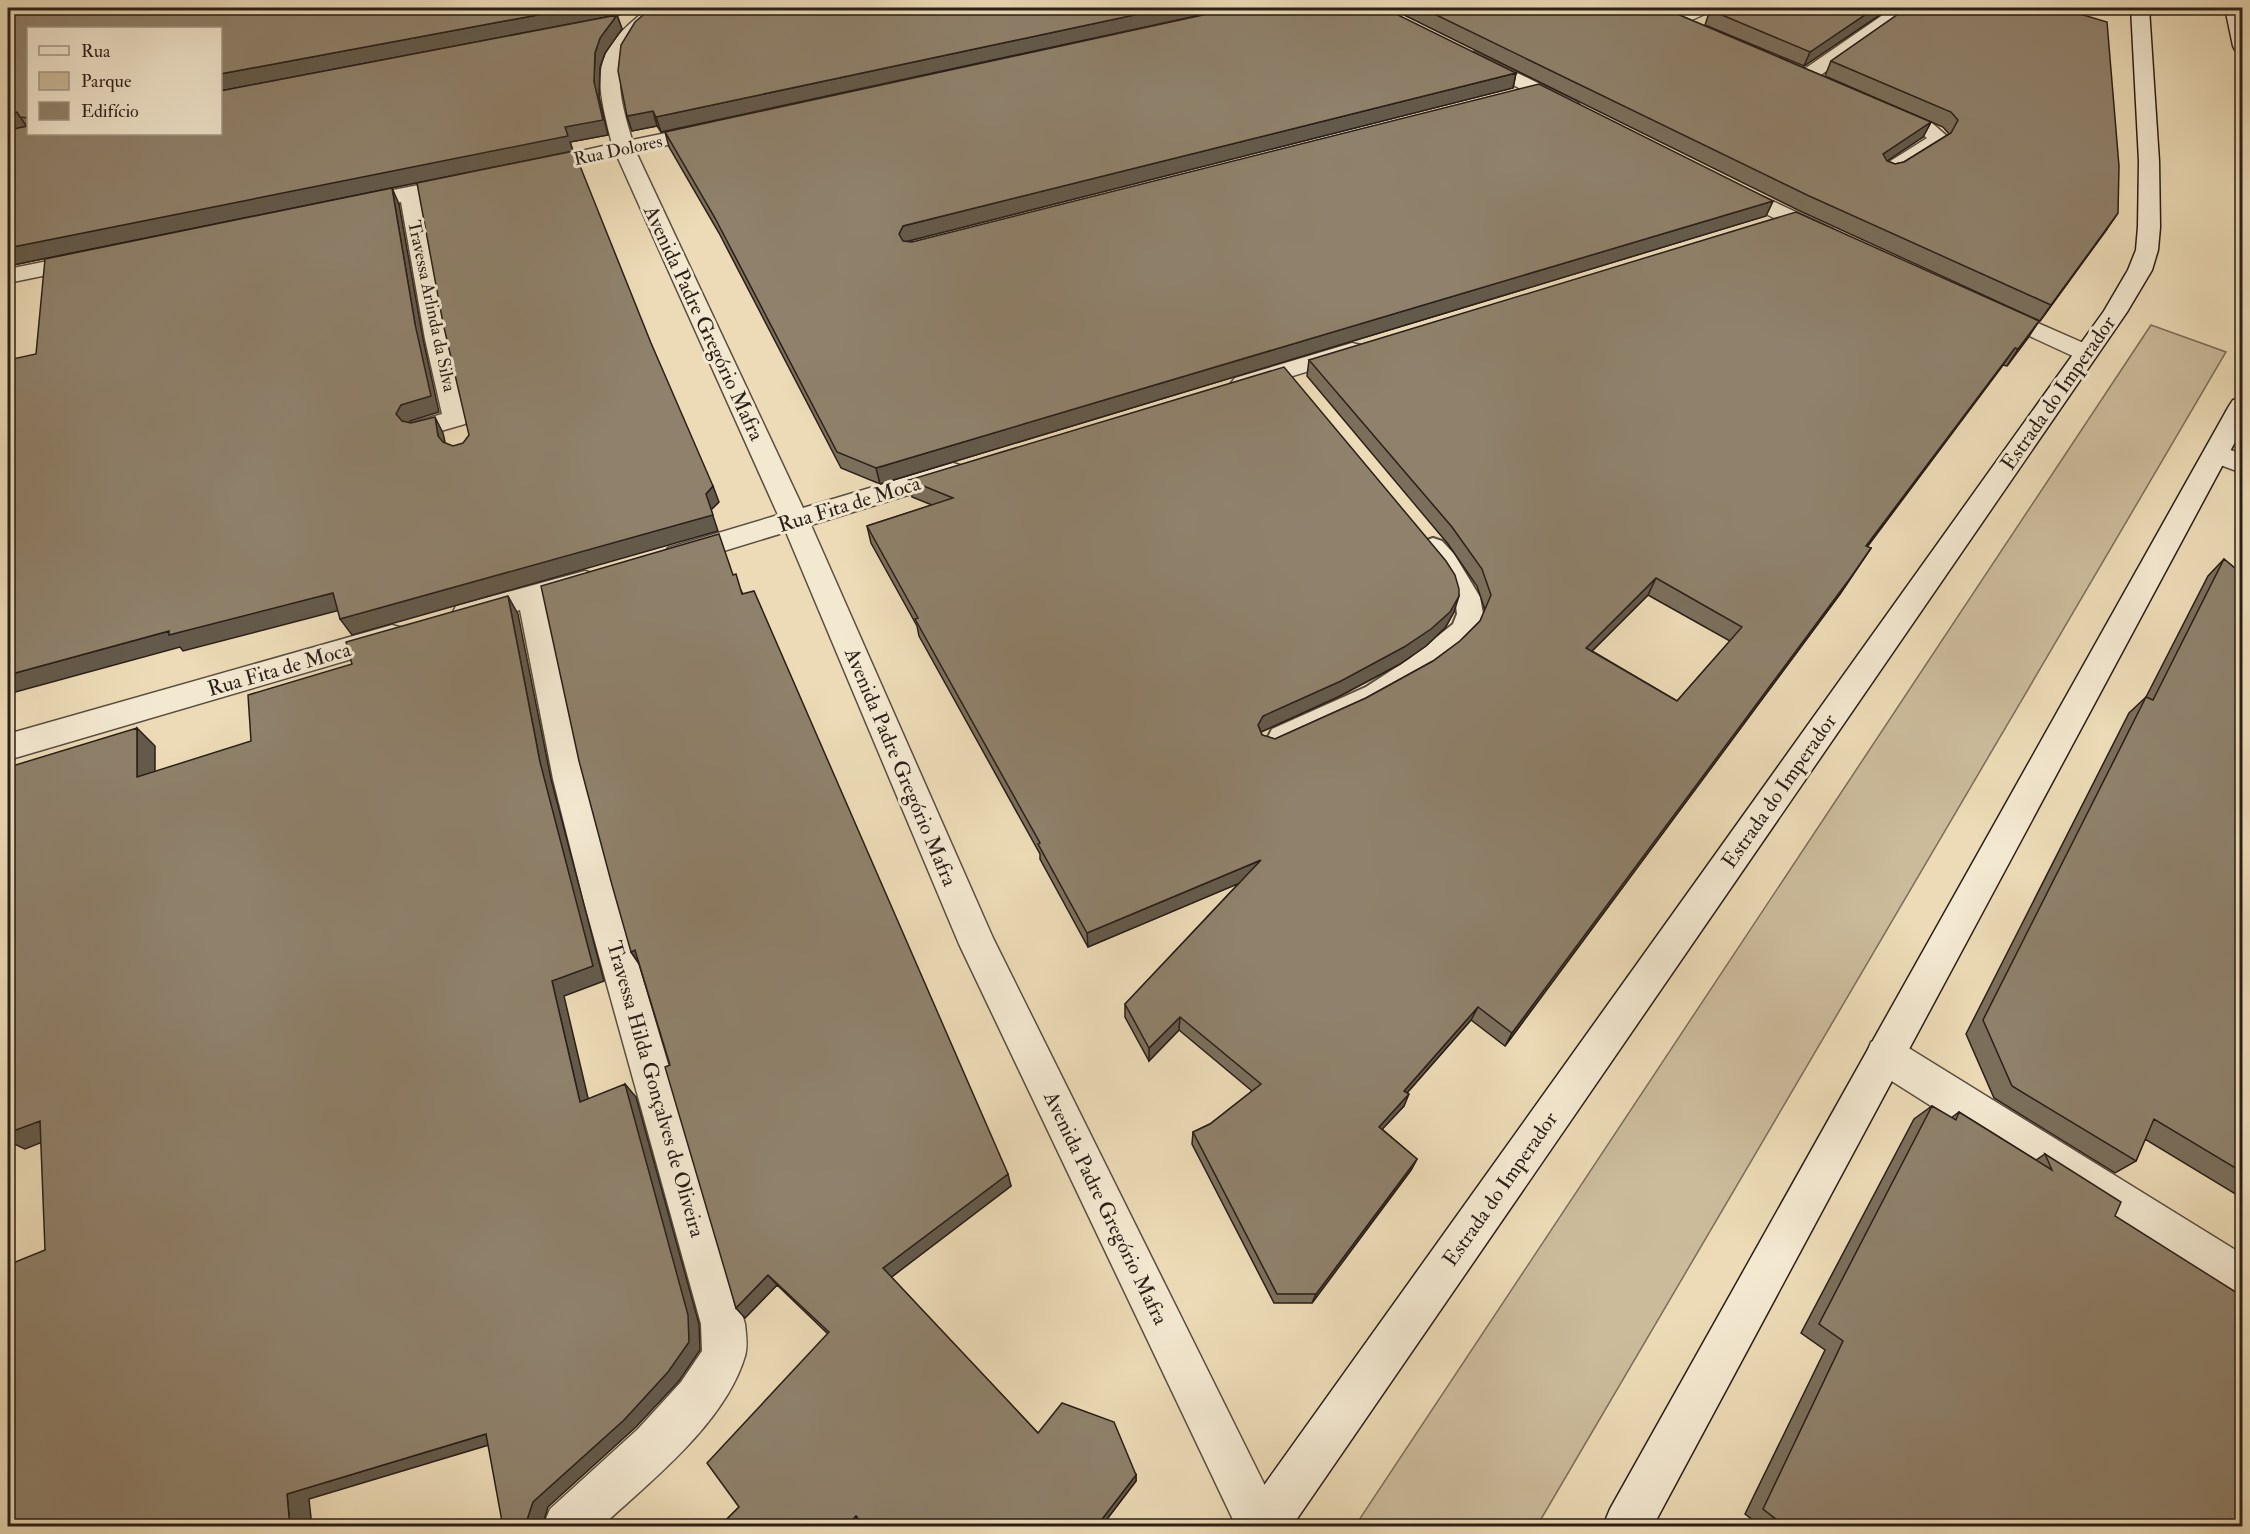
<svg xmlns="http://www.w3.org/2000/svg" width="2250" height="1534" viewBox="0 0 2250 1534" font-family="'IM FELL Double Pica',serif">
<rect width="100%" height="100%" fill="#ecdbb6"/>
<filter id="stains"><feTurbulence type="fractalNoise" baseFrequency=".00333" numOctaves="4"/><feColorMatrix values="0 0 0 0 .2 0 0 0 0 .09 0 0 0 0 .02 0 0 0 .5 -.17"/></filter>
<radialGradient id="worn" r=".72"><stop offset=".6" stop-color="#630" stop-opacity="0"/><stop offset="1" stop-color="#630" stop-opacity=".3"/></radialGradient>
<path fill="#cbbb9b" stroke="#7a6d5a" stroke-width="1.5" d="M2151,325l75,27 -689,1174h-182z"/>
<g fill="none" stroke-linecap="round" stroke-linejoin="round">
<defs>
<path id="service" d="M1433,538l9,3 12,13 26,43 3,17 -8,18 -18,19 -61,44 -33,18 -71,32 -10,3 -10,-3 -4,-8 4,-8 94,-42 43,-28 44,-35 4,-10 -2,-17 -13,-22 -21,-28 3,-6z"/>
<path id="minor" d="M649,8h20c-8,11 -22,18 -31,28 -30,30 -16,68 -6,104l78,-16 7,2 3,4 -3,4 -81,18 167,356 150,-45 10,3 4,6 -4,6 -152,47 182,413 292,588h-49l-277,-582 -173,-412 -108,33 -10,-3 -4,-7 4,-7 110,-33 -161,-359 -82,17 -7,-2 -3,-4 3,-4 84,-19c-17,-68 -23,-91 37,-136z
M1690,8h22l-3,4 -26,12h-12l-3,-4 3,-4z
M1893,8h20l-99,72h-14l-3,-4 3,-4z
M1474,52l103,50 3,4 -3,4h-14l-96,-48 -2,-4 2,-4z
M1887,105l45,18 16,14 -6,9 -47,29 -7,2 -7,-2 -4,-4 4,-4 46,-29 -9,-7 -38,-16 -3,-4 3,-4z
M464,176l8,1 3,5 -3,5 -50,10 27,142 20,79 -4,6 -45,13 -9,-2 -4,-6 4,-6 31,-9 -17,-75 -24,-137 -48,10 -8,-2 -3,-5 3,-5 8,-2z
M1731,182l102,47 3,5 -3,5 -8,2 -8,-2 -94,-46 -3,-5 3,-5z
M88,253l8,2 3,5 -3,5 -88,18v-14z
M1992,303l103,45 3,5 -3,5 -9,2 -9,-2 -93,-43 -4,-5 4,-5z
M1352,343l9,2 3,5 -3,5 -117,36 -9,-3 -4,-5 4,-5z
M2216,445l26,9v19l-35,-13 -4,-6 4,-6z
M585,571l10,3 5,7 -5,7 -47,14 39,177 33,123 125,422c1,10 3,22 0,32 -20,67 -93,124 -143,170h-59l7,-17 88,-80 43,-47 21,-31 -1,-27 -117,-422 -31,-123 -33,-169 -53,15 -11,-3 -4,-8 4,-8z
M392,625l11,3 4,8 -4,8 -395,116v-26z
M1885,1037l14,5 343,212v45l-15,-6 -356,-225 -5,-13 5,-13z"/>
<path id="secondary" d="M2131,8h18l10,153 1,66 -2,23 -6,20 -25,42 -835,1214h-52l7,-17 857,-1198 24,-41 8,-20 2,-23 1,-66z
M2225,8h17v43l-7,-1 -2,-4z
M2242,398v31l-589,1097h-50l7,-17 619,-1103 4,-6z"/>
</defs>
<use href="#service" stroke="#5a4e40" stroke-width="4"/>
<use href="#minor" stroke="#5a4e40" stroke-width="3"/>
<use href="#secondary" stroke="#2a1f19" stroke-width="3"/>
<use href="#service" fill="#f3e8d0" fill-rule="evenodd"/>
<use href="#minor" fill="#f3e8d0" fill-rule="evenodd"/>
<use href="#secondary" fill="#f3e8d0" fill-rule="evenodd"/>
</g>
<path fill="#7b6f5c" stroke="#2a1f19" stroke-width="1.5" fill-rule="evenodd" d="M8,8h638l-3,2 -340,65 314,-60 5,14 -17,24 -5,14 -1,30 9,38 -38,7 3,9 -565,115zM28,28l192,106h-192z
M656,8h577l-572,124 -4,-6 -25,5 -5,-15z
M1390,8h273l268,114 -8,15 -36,24 8,3 9,-2 45,-28 -6,-7 -118,-51 6,-15 76,-53h159l-1,1 42,220 -67,92 -240,-110z
M1715,8h175l-86,58 -99,-41 5,-15z
M1516,73l-3,15 -606,153 5,1 861,-41 -7,15 -886,268 -39,-16 -122,-235 -50,-86 -4,-15z
M2039,321l-32,45 -4,-1 -136,182 4,1 -31,46 -335,452 -34,-26 -64,73 -3,13 -22,23 35,30 -6,11 -99,133h-38l-82,-159 1,-12 17,-8 42,-33 -73,-61 -30,31 -24,-44v-13l114,-121 -151,64 -48,-88v-5l-121,-218 -2,-10 -46,-83 -4,-17 65,-21 -20,-8 -3,-17 545,132 -9,16 -19,18 -26,18 -62,33 -77,35 1,3 13,4 91,-41 67,-37 27,-20 20,-20 5,-11 -8,-24 -29,-42 -141,-168 2,-16zM1648,595l82,46 -53,60 -85,-50z
M2224,559l18,15v624l-97,-59 -9,22 -21,12 -121,-75 -28,-64 163,-321 17,-16 62,-121z
M733,575l10,19 268,592 -120,91 147,156 98,42v6l-35,46h-236l-3,-5 -4,5h-139l20,-20 89,-173 -51,-49 -32,33 -9,-10 -66,-243 -31,-101 -8,-12z
M1932,1106l19,12 8,-6 77,48 9,-6 70,62 127,311h-480l-17,-13 80,-164 -24,-17 113,-214z"/>
<path fill="#645a4b" stroke="#2a1f19" stroke-width="1.5" d="M575,8h71l-3,2 -423,81v-17z
M1167,8h66l-572,124 -5,-15z
M1875,8h15l-86,58 6,-14z
M617,15l5,14 -17,24 -5,14 -1,30 9,38 -38,7 3,9 -565,115v-18l557,-121 29,-45 1,-29 5,-15z
M1516,73l-3,15 -608,154 -4,8 -2,-16 4,-8z
M653,111l4,15 -25,5 -5,-15z
M17,112l10,15 -19,4v-17z
M1931,122l-8,15 -48,32 8,-15z
M392,188l7,16 24,135 16,73 -29,9 -5,9 -9,-16 19,-90z
M1773,201l-7,15 -886,268 -4,-16z
M2118,213l-11,16 -67,92 11,-16z
M2039,321l-11,17 -21,28 11,-17z
M2015,348l-12,17 -148,198 11,-17z
M435,417l8,16 4,18 -9,-15z
M713,486l6,16 -8,8 7,21 -366,104 -12,-16 366,-125z
M1871,548l-31,46 -335,452 7,-13z
M1656,578l-8,17 -69,69 7,-16z
M333,593l11,16 -161,42 -3,-4 -172,47v-19l161,-44z
M508,596l10,18 33,165 53,202 -40,15 28,119 -12,-13 -28,-121 -12,-219z
M1459,596l-5,16 -9,16 -19,18 -26,18 -62,33 -77,35 -3,-7 5,-9z
M137,728l18,18v48l-18,-17z
M1261,860l-2,15 -171,72 -1,-14z
M635,950l7,17 -11,-15z
M1478,1007l-7,13 -73,83 6,-12z
M1180,1017l-1,13 -30,31v-13z
M625,1084l11,13 63,227 1,26 -21,31 -43,46 -88,80 -6,20h-20z
M1409,1094l-5,12 -30,32 5,-11z
M40,1121l23,13 -38,15 -15,-7 -2,1v-16z
M1417,1159l-6,11 -99,133 4,-9z
M1008,1174l3,12 -122,93 -6,-11z
M768,1275l9,10 -32,33 -9,-10z
M486,1434l16,7 -193,58 3,28h-22l-3,-33z
M1136,1475v6l-35,46h-5z
M856,1516l7,5 -5,6h-12z"/>
<path fill="#8f816b" stroke="#2a1f19" stroke-width="1.5" fill-rule="evenodd" d="M8,8h567l-355,66v-46h-192v90l-8,-1 -3,-5 -9,2z
M656,8h511l-511,109 -3,-6 -26,5 -9,-45 3,-26 14,-23 14,-12z
M1235,8h149l132,65 -613,153 -4,8 4,7 9,1 627,-158 234,117 -897,267 -39,-16 -122,-234 -50,-86z
M1422,8h241l268,114 -48,32 4,7 8,3 9,-2 47,-29 7,-13 -7,-8 -120,-51 76,-53h153l47,14 12,144 -1,47 -67,92 -244,-110z
M1715,8h160l-65,44 -100,-42z
M617,15l-17,23 -5,15 -1,29 9,38 -38,7 3,9 -560,112v-118l20,-4v8h192v-43z
M574,151l77,192 62,143 -7,8 7,21 -373,104 -7,-26 -164,42v-4l-161,44v-315l28,-6 9,-95 347,-71 23,136 16,72 -30,9 -5,9 6,7 9,2 24,-6 3,19 5,6 10,4 10,-3 6,-8 -26,-112 -26,-140z
M1796,212l243,109 -21,28 -3,-1 -149,198 5,2 -20,29 -339,456 -34,-26 -74,84 5,3 -30,33 38,32 -101,135h-39l-84,-162 17,-8 51,-40 -81,-67 -31,31 -24,-44 136,-144 -174,73 -49,-89 2,-1 -125,-224 3,-1 -51,-92 86,-28 -44,-18 375,-113 162,194 9,14 4,14v7l-9,16 -19,17 -27,18 -63,34 -78,35 -5,9 4,10 13,4 91,-41 67,-37 27,-20 20,-20 11,-26 -9,-26 -30,-42 -143,-167zM1656,578l86,49 -65,74 -91,-53z
M719,534l14,41 3,-1 6,20 12,-3 254,583 -125,94 155,165 24,-30 52,19 22,53 -40,52h-231l-9,-11 -10,11h-127l20,-20 -32,-44 122,-131 -61,-57 -32,33 -71,-241 5,-2 -35,-115 -4,2 -19,-67 -33,-124 -38,-175z
M2224,559l18,15v598l-88,-53 -18,42 -124,-75 -29,-66 163,-323 7,3z
M508,596l32,166 53,204 -41,15 28,121 45,-18 63,231 1,27 -21,30 -44,48 -91,82 -7,21 -4,4h-19l-17,-93 -199,60 3,33h-282v-262l37,-15 -5,-129 -32,12v-347l1,-19 128,-39v49l114,-36 -3,-46 104,-31 -6,-22z
M1932,1106l24,14 3,-8 93,58 -7,-16 76,48 -6,14 127,80v231h-456l-23,-18 80,-168 -24,-17z"/>
<g text-anchor="middle" stroke-width="6" stroke-linejoin="round" paint-order="stroke">
<g font-size="18" fill="#2a1f19" stroke="#f3e8d0">
<text transform="translate(618 150) rotate(-12)" y="6">Rua Dolores</text>
<text transform="translate(432 306) rotate(78)" y="6">Travessa Arlinda da Silva</text>
</g>
<g font-size="21" fill="#2a1f19" stroke="#f3e8d0">
<text transform="translate(704 323) rotate(65)" y="7">Avenida Padre Gregório Mafra</text>
<text transform="translate(2058 393) rotate(-55)" y="7">Estrada do Imperador</text>
<text transform="translate(849 504) rotate(-17)" y="7">Rua Fita de Moca</text>
<text transform="translate(279 669) rotate(-16)" y="7">Rua Fita de Moca</text>
<text transform="translate(901 767) rotate(67)" y="7">Avenida Padre Gregório Mafra</text>
<text transform="translate(1779 791) rotate(-55)" y="7">Estrada do Imperador</text>
<text transform="translate(656 1089) rotate(74)" y="7">Travessa Hilda Gonçalves de Oliveira</text>
<text transform="translate(1500 1189) rotate(-55)" y="7">Estrada do Imperador</text>
<text transform="translate(1106 1208) rotate(64)" y="7">Avenida Padre Gregório Mafra</text>
</g>
</g>
<rect width="2250" height="1534" fill="none" stroke="#ecdbb6" stroke-width="30"/>
<rect x="9" y="9" width="2232" height="1516" fill="none" stroke="#2a1f19" stroke-width="3"/>
<rect x="15" y="15" width="2220" height="1504" fill="none" stroke="#2a1f19" stroke-width="1.5"/>
<rect x="27" y="27" width="195" height="108" fill="#f3e8d0" stroke="#a39887" stroke-width="1.5"/>
<rect x="39" y="46" width="30" height="9" fill="#f3e8d0" stroke="#a39887" stroke-width="1.5"/>
<text x="81" y="57" font-size="18" fill="#2a1f19">Rua</text>
<rect x="39" y="72" width="30" height="18" fill="#cbbb9b" stroke="#a39887" stroke-width="1.5"/>
<text x="81" y="87" font-size="18" fill="#2a1f19">Parque</text>
<rect x="39" y="102" width="30" height="18" fill="#8f816b" stroke="#a39887" stroke-width="1.5"/>
<text x="81" y="117" font-size="18" fill="#2a1f19">Edifício</text>
<rect width="100%" height="100%" filter="url(#stains)"/>
<rect width="100%" height="100%" fill="url(#worn)"/>
</svg>
